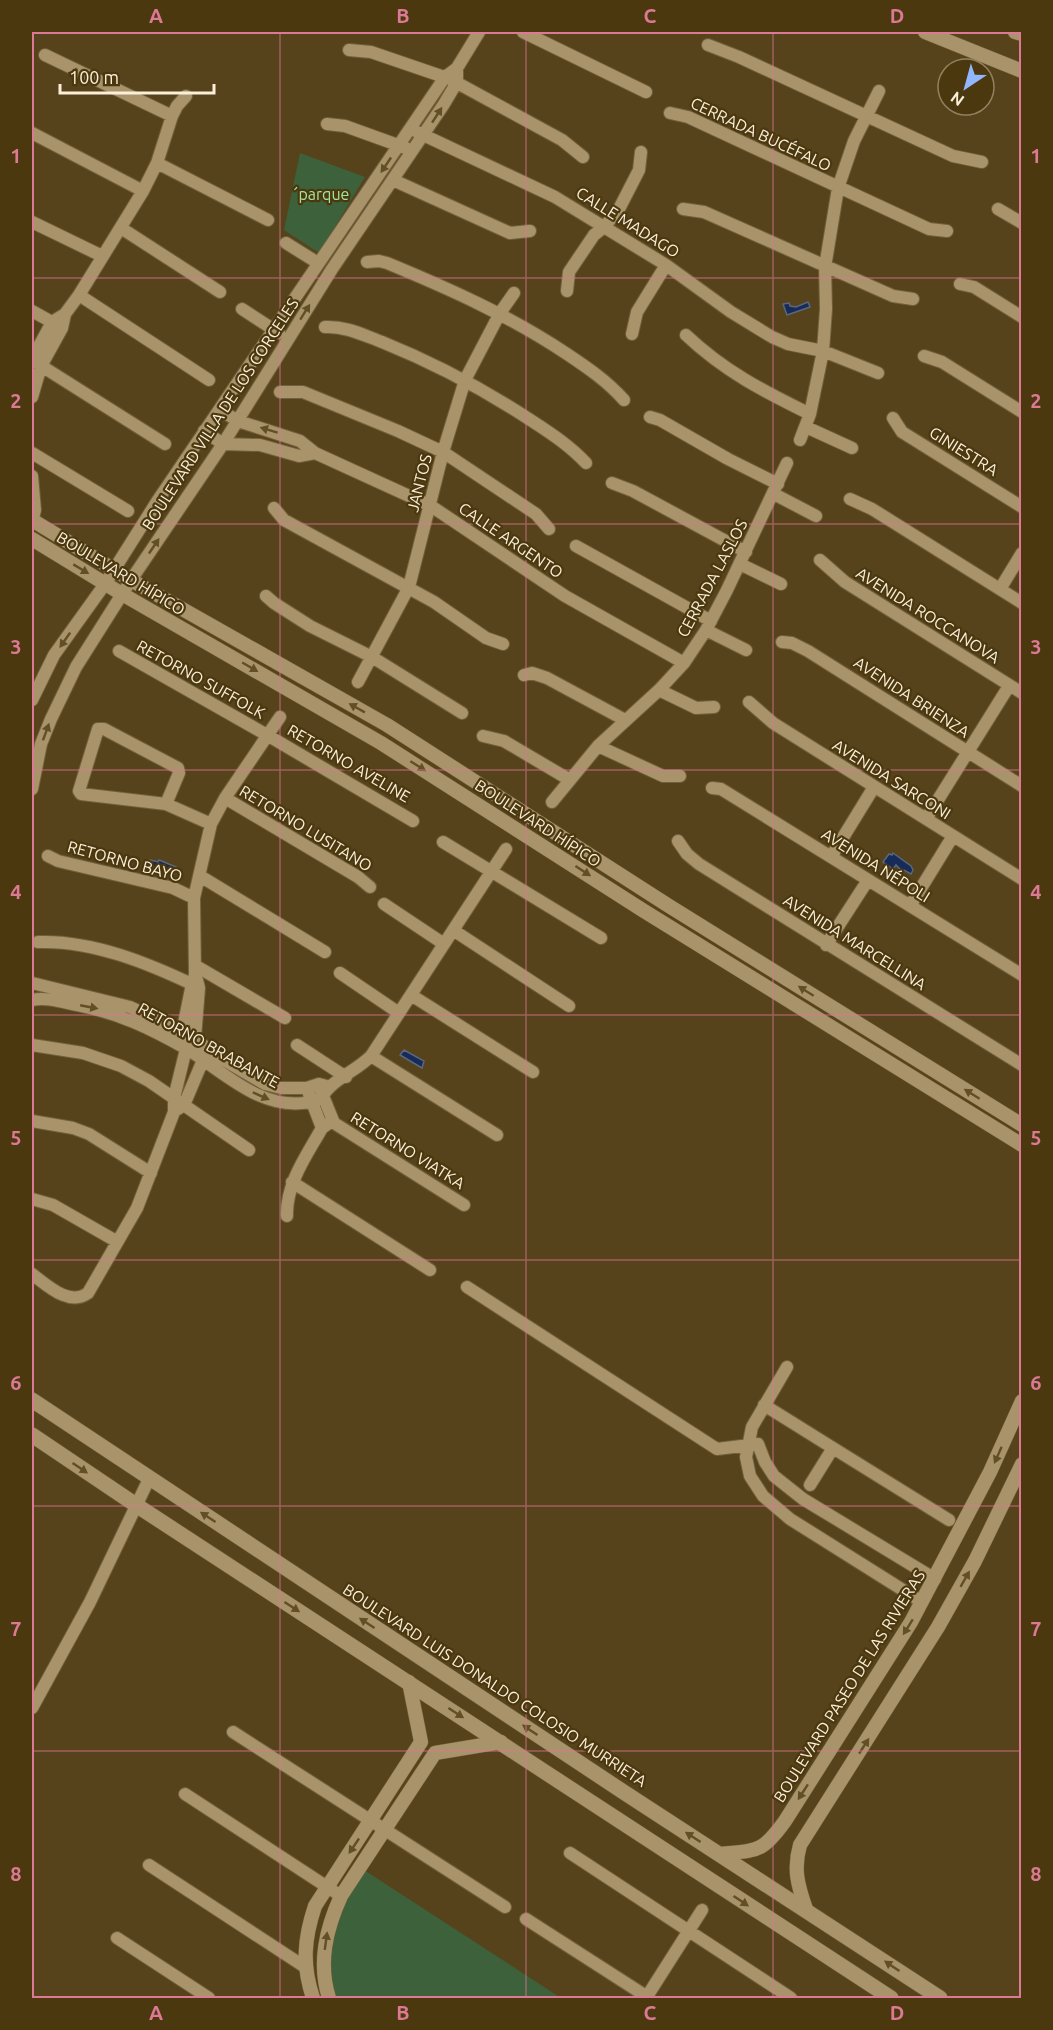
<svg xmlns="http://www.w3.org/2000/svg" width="1053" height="2030" viewBox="0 0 1053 2030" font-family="Ubuntu,sans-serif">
<rect width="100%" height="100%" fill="#56431b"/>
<path fill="#3d613a" d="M300,153l65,24 -46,76 -35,-23z
M364,1870l197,128h-226l-7,-37 13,-55z"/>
<path fill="#162b58" stroke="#5b667f" stroke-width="1.5" d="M808,302l2,5 -23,8 -4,-11 6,-1 1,3 6,1z
M893,853l18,13 2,4 -2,4 -7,-4 -2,1 -6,-6 -3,4 -10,-7 6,-8 3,1z
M150,860l8,2 1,-2 17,7 -2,7 -25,-8z
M404,1050l20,11 -2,7 -22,-13z"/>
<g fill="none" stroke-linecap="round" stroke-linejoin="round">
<defs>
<path id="minor" d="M523,32l123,60
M708,45l31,12 214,99 29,6
M349,50l22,2 79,27 112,61 21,17
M45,55l127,61
M670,113l18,4 241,112 18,2
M327,124l18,2 61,22
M417,132l138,65 111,68 65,47 41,25 16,7 35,7 55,22
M32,133l111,58
M157,163l111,57
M393,180l117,53 20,-2
M683,209l21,3 189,84 20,3
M998,209l24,14
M32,222l70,34
M121,228l99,64
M286,243l32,20
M367,262l12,-1 8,2c63,26 123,53 180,91 21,14 40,27 57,46
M960,284l14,3 48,30
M567,291l2,-19 25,-37 11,-9 14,-17 20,-39 2,-18
M79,295l130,85
M242,309l37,24
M32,311l27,15
M325,327c21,-1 38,8 57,15 52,21 103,48 150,79 20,13 38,25 54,42
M632,334l5,-22 29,-47
M686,335c38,36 77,56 124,79
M924,356l18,6 80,50
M32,359l20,-37 13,-8 14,-19 64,-104 14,-28 15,-47 5,-10 9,-10
M32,360l133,84
M280,392h23l95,39 45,21 93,62 13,15
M32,397l9,-31 21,-38 3,-14
M220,410l18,11 62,20 15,12 116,53 134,90 119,67
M650,417l10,3 68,39 50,25
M893,418l9,14 120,75
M806,427l46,21
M204,431l19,13 37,1 39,11 16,-3
M800,440l10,-26 13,-63 3,-42 -1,-42 13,-79 16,-47 25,-50
M32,453l96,58
M32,476l3,34 -3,12
M612,483l21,8 113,61
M774,494l42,22
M850,499l22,10 150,94
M274,508l10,12 150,82 52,36 17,6
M576,546l135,75
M820,560l25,22 177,111
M740,564l41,20
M1000,589l22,-36
M266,596l8,7 36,23 62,31 90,56
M706,630l40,20
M782,642l10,1 16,8 214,135
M119,651l148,84 146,86
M524,675l8,-2 15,5 78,42
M358,682l51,-95 34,-135 22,-72 35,-67 14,-20
M659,690l37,18 18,-1
M32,700l22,-45 51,-71 53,-84 287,-423 12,-9 22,-36
M749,702l24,21 249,156
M483,736l21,5 66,39
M598,746l65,30h17
M712,788l9,1 301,186
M32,789l9,-45 10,-25 25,-52 55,-87 92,-136 109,-175 112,-165 13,-22v-14
M225,798l133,79 12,10
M552,802l46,-56 61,-56 25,-27 22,-33 21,-40 60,-127
M166,804l13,-31 -1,-5 -74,-39h-6l-19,62 2,3 85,10 45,20
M926,819l83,-133
M678,841l9,13 12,10 323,201
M443,842l158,96
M48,856l10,5 115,27 21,10
M831,857l43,-70
M200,876l125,76
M384,904l60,40
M910,906l43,-70
M453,930l116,76
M38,942c55,-2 112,22 160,45
M826,945l42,-65
M196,966l89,52
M340,973l59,40
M32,983l98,24 65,31 17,15 53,31 16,4h26l12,-4 11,3
M411,995l122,77
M32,1000c15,-3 30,2 45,5 42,8 73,23 110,44 37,23 75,63 123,53 12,-2 13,-9 21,-16 12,-11 28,-18 40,-30l135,-207
M32,1045l51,8 38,13 28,15 100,69
M297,1045l49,32
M371,1056l126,79
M321,1091l13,32
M309,1094l13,34
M178,1109l6,-4 19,-45 -8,-22 4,-50 -2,-8
M32,1121l41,7 16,6 62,39
M334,1123l130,82
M292,1182l138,88
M32,1199l21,6 63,36
M287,1216c-1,-33 20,-61 35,-88l7,-5h5
M32,1274c15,11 37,33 56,19l49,-85 37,-96v-14l12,-49 -4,-16 10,-49 3,-9 -1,-77 17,-74 14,-26 55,-81
M467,1287l250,162 41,-5 7,18 9,14 29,23 132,80
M787,1367l-35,60 -6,30 4,19 13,20 27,23 132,83
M764,1405l69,43 -23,37
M833,1448l116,72
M32,1708l58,-106 59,-123
M233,1732l272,175
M185,1794l156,102
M570,1853l221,145
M149,1865l156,102
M526,1919l123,79
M117,1938l92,60
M646,1998l56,-88"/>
<path id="tertiary" d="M925,32l97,39
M1015,32l7,2
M32,520l99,60 256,145 282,181 353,219
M32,539l90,55 259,149 263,168 378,234
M720,1854c38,-4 42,-1 65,-33l126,-199 79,-150 32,-71
M806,1909c-8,-23 -13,-40 -6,-64l138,-218 37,-66 47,-97
M313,1998c-11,-33 -9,-59 2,-92l106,-164 -12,-60
M329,1998c-11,-35 -3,-69 12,-102l94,-143 66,-11"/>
<path id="secondary" d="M32,1400l593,393 315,205
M32,1435l104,70 755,493"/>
</defs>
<use href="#minor" stroke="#71603d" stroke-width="14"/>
<use href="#tertiary" stroke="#71603d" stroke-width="15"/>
<use href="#secondary" stroke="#71603d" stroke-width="16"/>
<use href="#minor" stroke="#a8936a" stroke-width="12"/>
<use href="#tertiary" stroke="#a8936a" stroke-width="14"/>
<use href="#secondary" stroke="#a8936a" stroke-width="15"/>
</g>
<defs><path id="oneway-solid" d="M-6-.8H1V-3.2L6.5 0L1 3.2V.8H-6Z" transform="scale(1.5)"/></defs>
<g fill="#624f26">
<use href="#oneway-solid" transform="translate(437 115) rotate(-57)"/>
<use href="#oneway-solid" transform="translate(386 165) rotate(124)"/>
<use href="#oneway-solid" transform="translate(305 312) rotate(-58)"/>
<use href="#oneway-solid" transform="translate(269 430) rotate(-163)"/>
<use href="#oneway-solid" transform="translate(154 546) rotate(-56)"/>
<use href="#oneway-solid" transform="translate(81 569) rotate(31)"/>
<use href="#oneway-solid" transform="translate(65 640) rotate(125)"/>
<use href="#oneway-solid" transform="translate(250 667) rotate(30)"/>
<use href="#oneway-solid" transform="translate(357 708) rotate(-151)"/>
<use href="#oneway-solid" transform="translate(46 732) rotate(-70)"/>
<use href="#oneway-solid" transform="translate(418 766) rotate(32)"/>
<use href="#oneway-solid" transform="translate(583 871) rotate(33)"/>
<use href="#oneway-solid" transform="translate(806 991) rotate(-148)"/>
<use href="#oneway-solid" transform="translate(89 1007) rotate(11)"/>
<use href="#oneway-solid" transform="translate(972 1094) rotate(-148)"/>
<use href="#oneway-solid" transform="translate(261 1096) rotate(24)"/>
<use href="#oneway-solid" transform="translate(998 1455) rotate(114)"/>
<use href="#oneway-solid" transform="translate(80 1468) rotate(34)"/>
<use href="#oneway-solid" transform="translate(208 1517) rotate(-147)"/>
<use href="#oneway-solid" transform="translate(965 1579) rotate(-60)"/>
<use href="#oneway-solid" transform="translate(292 1607) rotate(33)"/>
<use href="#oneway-solid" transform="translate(367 1623) rotate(-147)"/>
<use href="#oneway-solid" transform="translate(908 1627) rotate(122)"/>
<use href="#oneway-solid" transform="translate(456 1713) rotate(33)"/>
<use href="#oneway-solid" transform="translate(530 1730) rotate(-146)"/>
<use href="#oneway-solid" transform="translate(864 1746) rotate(-57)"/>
<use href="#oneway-solid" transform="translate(803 1792) rotate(123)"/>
<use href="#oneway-solid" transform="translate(693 1837) rotate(-147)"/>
<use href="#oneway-solid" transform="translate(354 1846) rotate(124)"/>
<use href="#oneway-solid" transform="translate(741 1901) rotate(34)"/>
<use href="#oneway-solid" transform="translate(326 1941) rotate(-82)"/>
<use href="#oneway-solid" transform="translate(892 1966) rotate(-146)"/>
</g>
<path fill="none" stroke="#dc7994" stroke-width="1.5" stroke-opacity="0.55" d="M280,32v1966M526,32v1966M773,32v1966M32,278h990M32,524h990M32,770h990M32,1015h990M32,1260h990M32,1506h990M32,1751h990"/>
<g text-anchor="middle" stroke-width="4.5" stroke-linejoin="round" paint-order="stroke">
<g font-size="16" fill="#fbefda" stroke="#4b380f">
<text transform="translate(761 134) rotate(25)" y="6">CERRADA BUCÉFALO</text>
<text transform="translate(628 222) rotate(32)" y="6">CALLE MADAGO</text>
<text transform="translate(220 414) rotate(-57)" y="6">BOULEVARD VILLA DE LOS CORCELES</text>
<text transform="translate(964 451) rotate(32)" y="6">GINIESTRA</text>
<text transform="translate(419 483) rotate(-76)" y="6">JANTOS</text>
<text transform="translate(511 540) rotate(34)" y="6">CALLE ARGENTO</text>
<text transform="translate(121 573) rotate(31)" y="6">BOULEVARD HÍPICO</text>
<text transform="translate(712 578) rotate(-62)" y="6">CERRADA LASLOS</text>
<text transform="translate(928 615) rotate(32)" y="6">AVENIDA ROCCANOVA</text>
<text transform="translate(201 679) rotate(29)" y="6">RETORNO SUFFOLK</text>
<text transform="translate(912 697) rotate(33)" y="6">AVENIDA BRIENZA</text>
<text transform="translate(349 763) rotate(30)" y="6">RETORNO AVELINE</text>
<text transform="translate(892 779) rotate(32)" y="6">AVENIDA SARCONI</text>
<text transform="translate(538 823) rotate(33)" y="6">BOULEVARD HÍPICO</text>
<text transform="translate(306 828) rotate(31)" y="6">RETORNO LUSITANO</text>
<text transform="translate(125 861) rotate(15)" y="6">RETORNO BAYO</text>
<text transform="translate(876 865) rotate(32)" y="6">AVENIDA NÉPOLI</text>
<text transform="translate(855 942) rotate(32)" y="6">AVENIDA MARCELLINA</text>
<text transform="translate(209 1045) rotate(29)" y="6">RETORNO BRABANTE</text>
<text transform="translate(408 1150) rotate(32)" y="6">RETORNO VIATKA</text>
<text transform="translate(495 1685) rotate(33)" y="6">BOULEVARD LUIS DONALDO COLOSIO MURRIETA</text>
<text transform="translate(849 1686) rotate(-58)" y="6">BOULEVARD PASEO DE LAS RIVIERAS</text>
</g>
<g font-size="16" fill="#a3e49e" stroke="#4b380f">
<text x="321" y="200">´parque</text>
</g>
</g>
<rect width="1053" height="2030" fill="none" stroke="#4b380f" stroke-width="66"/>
<g transform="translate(966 87) rotate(216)"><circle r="28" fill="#4b380f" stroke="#918160" stroke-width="1.5"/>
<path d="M0-4.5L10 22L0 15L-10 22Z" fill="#93b7fd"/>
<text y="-9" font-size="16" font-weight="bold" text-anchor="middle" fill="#fbefda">N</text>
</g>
<path d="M60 84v9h154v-9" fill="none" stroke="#fbefda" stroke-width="3"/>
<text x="69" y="84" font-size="18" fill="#fbefda" stroke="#4b380f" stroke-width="4.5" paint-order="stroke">100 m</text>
<rect x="33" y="33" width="987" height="1964" fill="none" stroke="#dc7994" stroke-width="2"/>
<g font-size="20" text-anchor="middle" font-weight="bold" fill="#dc7994">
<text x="156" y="23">A</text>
<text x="403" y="23">B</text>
<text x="650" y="23">C</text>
<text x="897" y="23">D</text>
<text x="16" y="163">1</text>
<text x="1036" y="163">1</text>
<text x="16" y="408">2</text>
<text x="1036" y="408">2</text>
<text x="16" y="654">3</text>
<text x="1036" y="654">3</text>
<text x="16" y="899">4</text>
<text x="1036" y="899">4</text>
<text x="16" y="1145">5</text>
<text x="1036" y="1145">5</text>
<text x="16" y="1390">6</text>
<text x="1036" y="1390">6</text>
<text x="16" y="1636">7</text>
<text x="1036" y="1636">7</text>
<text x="16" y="1881">8</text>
<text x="1036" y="1881">8</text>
<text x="156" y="2020">A</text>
<text x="403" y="2020">B</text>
<text x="650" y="2020">C</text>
<text x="897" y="2020">D</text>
</g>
</svg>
